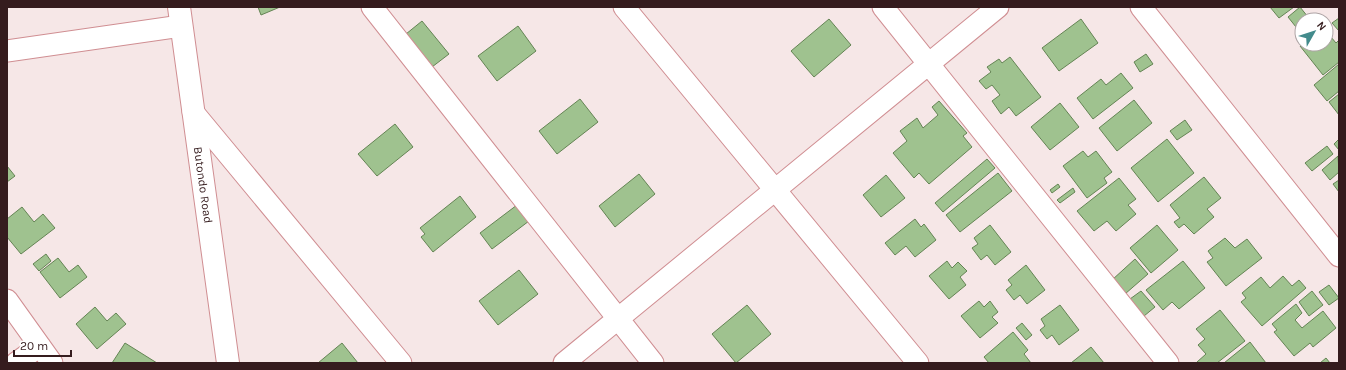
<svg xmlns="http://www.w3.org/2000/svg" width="1346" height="370" viewBox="0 0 1346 370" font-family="Karla,sans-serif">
<rect width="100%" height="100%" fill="#f6e7e7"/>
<path fill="#9fc28f" stroke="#648454" d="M258,7h22l-19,8z
M1270,7h24l-15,11z
M1300,7l8,10 -6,3 -6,7 -8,-10z
M1339,18v13l-7,-8z
M829,19l22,26 -37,32 -23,-26z
M1081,19l17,24 -39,28 -17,-23z
M422,21l27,33 -17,13 -26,-33z
M518,26l18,25 -39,30 -19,-25z
M1326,31l10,12 3,-3v22l-16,13 -23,-29 3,-2h23z
M1146,54l7,10 -13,8 -6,-10z
M1010,57l31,40 -25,19 -7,-9 -8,7 -9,-13 8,-6 -8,-10 -6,4 -7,-8 12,-9 -4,-5 12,-8 3,4z
M1339,64v27l-12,10 -13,-16z
M1121,73l12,15 -40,31 -16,-21 24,-19 5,6z
M1339,94v21l-10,-13z
M580,99l18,23 -41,32 -18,-23z
M1134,100l18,23 -35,28 -18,-23z
M939,101l28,32 -4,3 9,11 -43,37 -10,-11 -5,5 -21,-25 14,-12 -7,-10 17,-13 6,10 15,-13 -6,-8z
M1060,103l19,24 -29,23 -19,-23z
M1185,120l7,10 -15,10 -7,-9z
M395,124l18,23 -36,29 -19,-22z
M1167,139l27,34 -36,29 -27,-34z
M1339,139v11l-5,-6z
M1327,146l6,8 -21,17 -7,-8z
M1083,151l5,6 8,-6 16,21 -8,6 3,5 -20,15 -24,-32z
M1338,156l1,16 -9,8 -8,-10z
M987,159l8,9 -52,44 -8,-9z
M7,166l8,10 -8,6v3z
M998,173l14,18 -52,41 -14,-17z
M639,174l16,20 -40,33 -16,-21z
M886,175l19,23 -24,19 -18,-22z
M1204,177l17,21 -14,11 7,8 -20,17 -10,-10 -5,4 -5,-6 6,-4 -10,-13z
M1119,178l17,21 -8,6 8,9 -20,17 -9,-10 -13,10 -17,-20z
M1339,180v12l-6,-8z
M1058,184l2,3 -8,6 -2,-3z
M1073,188l2,4 -15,11 -3,-3z
M460,196l16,21 -43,35 -12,-15 4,-3 -5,-6z
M517,205l12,16 -37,28 -12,-16z
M22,207l12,15 9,-8 12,14 -34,26 -14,-17v-18z
M915,219l6,8 3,-3 12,16 -21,17 -9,-11 -11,9 -10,-12z
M990,225l21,27 -16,13 -8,-10 -6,5 -9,-12 6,-4 -4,-6z
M1157,225l21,25 -27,23 -21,-25z
M1225,238l10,10 12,-9 15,19 -36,28 -19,-24 6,-4 -5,-7z
M46,254l5,7 -12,10 -6,-7z
M58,258l11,14 9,-7 9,12 -27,21 -20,-26z
M1135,259l13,15 -23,20 -13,-14z
M947,261l5,7 6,-6 9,9 -7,6 6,8 -17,14 -20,-23z
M1183,261l22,27 -26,21 -7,-7 -9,8 -17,-20z
M1026,265l19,25 -18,14 -7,-9 -6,5 -8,-10 6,-5 -4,-5z
M519,270l19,24 -40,31 -19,-24z
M1283,276l9,10 7,-6 7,8 -44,38 -21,-24 5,-4 -4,-5 19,-16 9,11z
M1329,285l10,13 -10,7 -10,-13z
M1141,291l14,16 -11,9 -14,-17z
M1312,291l11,14 -14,11 -10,-14z
M979,301l5,6 6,-6 8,11 -6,5 6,6 -18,15 -19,-22z
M1296,304l6,9 -7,7 7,8 21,-17 13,17 -23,19 -3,-4 -16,13 -20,-24 3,-2 -5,-6z
M747,305l24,29 -35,29 -24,-29z
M1060,305l19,25 -20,15 -7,-10 -5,4 -7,-9 5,-4 -4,-7z
M95,307l12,14 9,-8 10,11 -29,25 -21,-25z
M1220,310l25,31 -28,22h-19l-1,-1 9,-8 -8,-9 7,-6 -9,-10z
M1022,323l10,12 -6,5 -10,-12z
M1013,332l15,18 -4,4 7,9h-42l-5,-6z
M1250,342l16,21h-42z
M125,343l32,20h-45z
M342,343l16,20h-40z
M1091,347l13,16h-33z
M1326,358l4,5h-10z"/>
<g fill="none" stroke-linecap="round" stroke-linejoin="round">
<defs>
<path id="minor" d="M372,7l281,356
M624,7l294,356
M883,7l285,356
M1141,7l198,249
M7,51l174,-25
M193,112l208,251
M7,300l45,63
M16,363l24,-17
M564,363l434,-356"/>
<path id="tertiary" d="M179,7l49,356"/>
</defs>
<use href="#minor" stroke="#d08e92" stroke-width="23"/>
<use href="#tertiary" stroke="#d08e92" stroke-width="24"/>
<use href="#minor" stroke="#fff" stroke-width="21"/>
<use href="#tertiary" stroke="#fff" stroke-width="22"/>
</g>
<g text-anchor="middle" stroke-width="3.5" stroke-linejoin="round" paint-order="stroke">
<g font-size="12" fill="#351c1e" stroke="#fff">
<text transform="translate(203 185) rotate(82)" y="4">Butondo Road</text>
</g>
</g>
<rect width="1346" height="370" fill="none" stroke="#351c1e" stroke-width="16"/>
<g transform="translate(1314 32) rotate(51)"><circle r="19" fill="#ffffff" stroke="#aea4a5"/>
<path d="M0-3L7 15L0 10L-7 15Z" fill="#438b8c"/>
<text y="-6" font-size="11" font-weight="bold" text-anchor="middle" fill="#351c1e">N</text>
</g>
<path d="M14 350v6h57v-6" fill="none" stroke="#351c1e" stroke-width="2"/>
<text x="20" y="350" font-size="12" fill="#351c1e" stroke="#ffffff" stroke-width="3" paint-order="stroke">20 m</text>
</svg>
